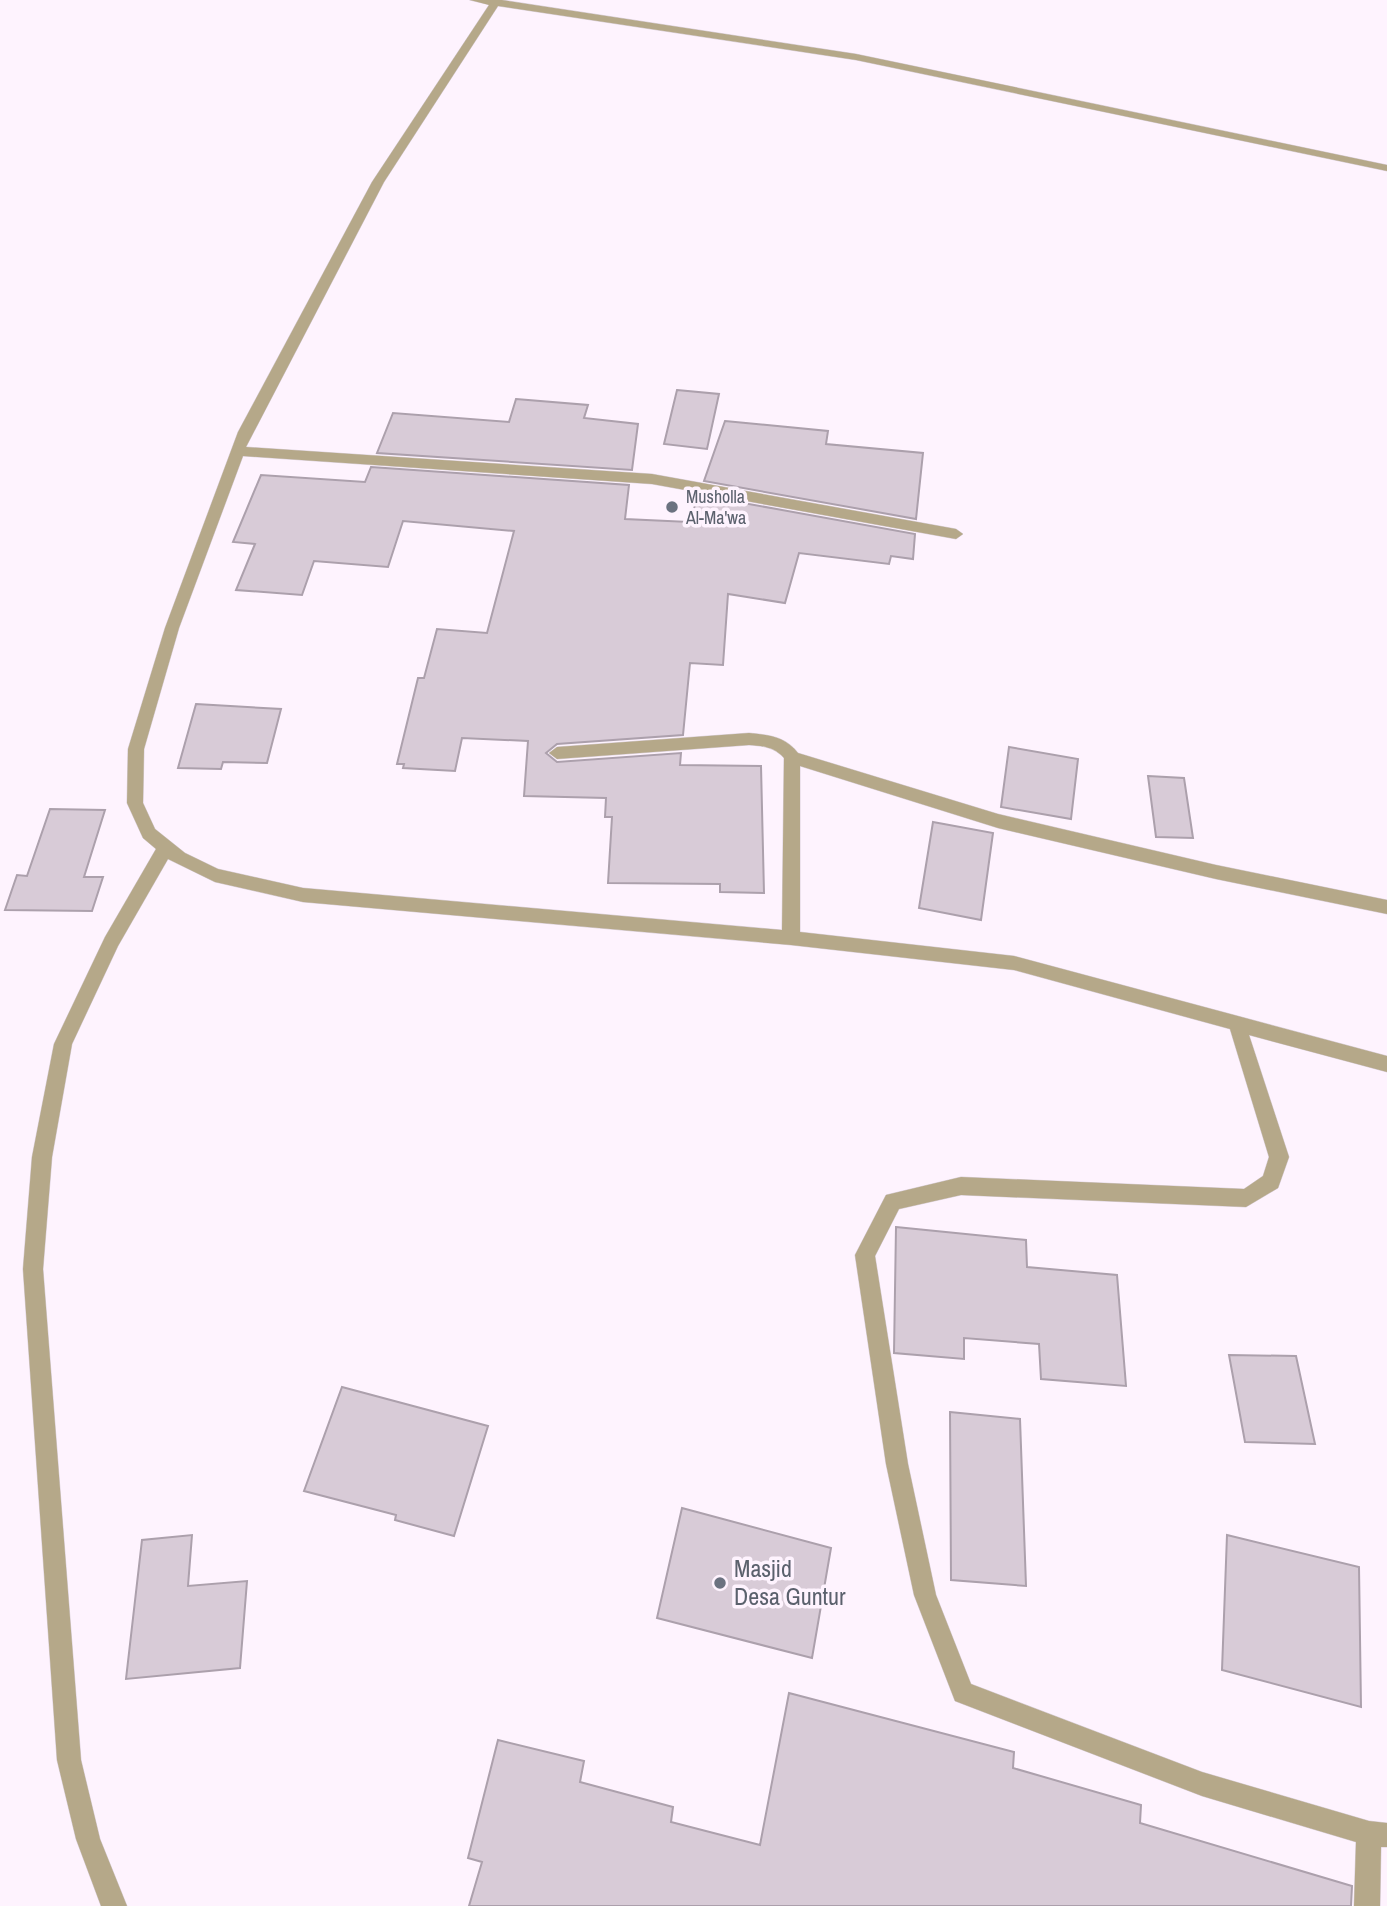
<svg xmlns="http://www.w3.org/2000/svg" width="1387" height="1906" viewBox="0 0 1387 1906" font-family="'Archivo Narrow',sans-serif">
<rect width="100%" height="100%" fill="#fef3fe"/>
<path fill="#d8cbd7" stroke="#aca0ac" stroke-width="2" d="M677,390l42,4 -12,55 -43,-5z
M516,399l72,6 -4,13 54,6 -6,46 -255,-17 16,-40 116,9z
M725,421l103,10 -2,13 97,9 -7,66 -212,-38z
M371,467l258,18 -4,34 64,3 10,-27 216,39 -2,25 -22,-3 -2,8 -90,-11 -14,50 -57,-9 -5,71 -33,-2 -7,72 -126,9 -11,9 11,9 124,-9 -1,12 81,1 3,127 -44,-1v-8l-112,-1 4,-66h-7l1,-19 -82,-2 4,-55 -66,-3 -7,33 -52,-3 1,-4h-7l21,-86h6l13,-49 50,4 27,-102 -111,-10 -15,46 -74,-6 -12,34 -66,-5 19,-46 -22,-2 28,-67 104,7z
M196,704l85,5 -14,54 -44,-1 -2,7 -43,-1z
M1009,747l69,12 -7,60 -70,-12z
M1148,776l36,2 9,60 -37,-1z
M50,809l55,1 -21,67h19l-11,34 -87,-1 12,-35 10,1z
M933,822l60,11 -12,87 -62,-12z
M896,1227l130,13 1,27 90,8 9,111 -85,-7 -2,-35 -75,-6v21l-70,-6z
M1229,1355l67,1 19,88 -70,-2z
M342,1387l146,39 -34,110 -59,-16 1,-5 -92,-24z
M950,1412l70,7 6,167 -75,-6z
M682,1508l149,40 -19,110 -155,-40z
M192,1535l-4,51 59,-5 -7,87 -114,11 16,-139z
M1227,1535l132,32 2,140 -139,-37z
M789,1693l225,59 -1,16 128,37 -1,18 212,63 -1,20h-882l13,-44 -14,-4 30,-118 86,21 -4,21 93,25 -2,15 89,23z"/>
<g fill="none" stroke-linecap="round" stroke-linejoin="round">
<defs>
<path id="minor" d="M470,0h32l354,54 531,111v6l-531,-111 -358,-54 -114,176 -138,265 406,27 304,55 7,5 -7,5 -304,-55 -409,-28 -64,172 -35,121 -1,54 12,26 30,24 33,16 85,19 479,42 2,-172c-10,-11 -21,-12 -35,-13l-192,14 -8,-6 8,-6 192,-14c19,2 36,3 49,20l200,61 218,51 171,35v14l-171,-35 -218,-51 -198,-62v166l214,24 373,100v16l-138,-37 40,122 -11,31 -32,19 -285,-12 -62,14 -24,47 33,208 28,131 35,89 231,88 167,49 18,2v24h-6l-1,59h-26l2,-64 -154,-46 -247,-95 -41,-106 -28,-131 -31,-209 31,-60 75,-18 283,12 19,-13 6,-19 -39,-128 -216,-59 -223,-25 -488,-43 -88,-20 -47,-23 -50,87 -46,98 -20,113 -9,112 38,491 19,79 27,67h-26l-25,-67 -19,-79 -34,-491 9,-112 22,-113 51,-107 51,-88 -13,-11 -16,-35 1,-54 37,-121 73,-196 134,-250 117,-177z"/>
</defs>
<use href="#minor" stroke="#dbd1db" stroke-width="1"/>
<use href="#minor" fill="#b5a889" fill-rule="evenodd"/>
</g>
<g fill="#6b7280" stroke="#fef3fe" stroke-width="2.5">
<circle cx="672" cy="507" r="7"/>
<circle cx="720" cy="1583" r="7"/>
</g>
<g text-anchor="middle" stroke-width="7" stroke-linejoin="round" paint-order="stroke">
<g font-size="18" fill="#5b616d" stroke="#fef3fe" text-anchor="start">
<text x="686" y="503">Musholla<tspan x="686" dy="21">Al-Ma'wa</tspan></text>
</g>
<g font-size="24" fill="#5b616d" stroke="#fef3fe" text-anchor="start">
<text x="734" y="1577">Masjid<tspan x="734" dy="28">Desa Guntur</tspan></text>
</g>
</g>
</svg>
